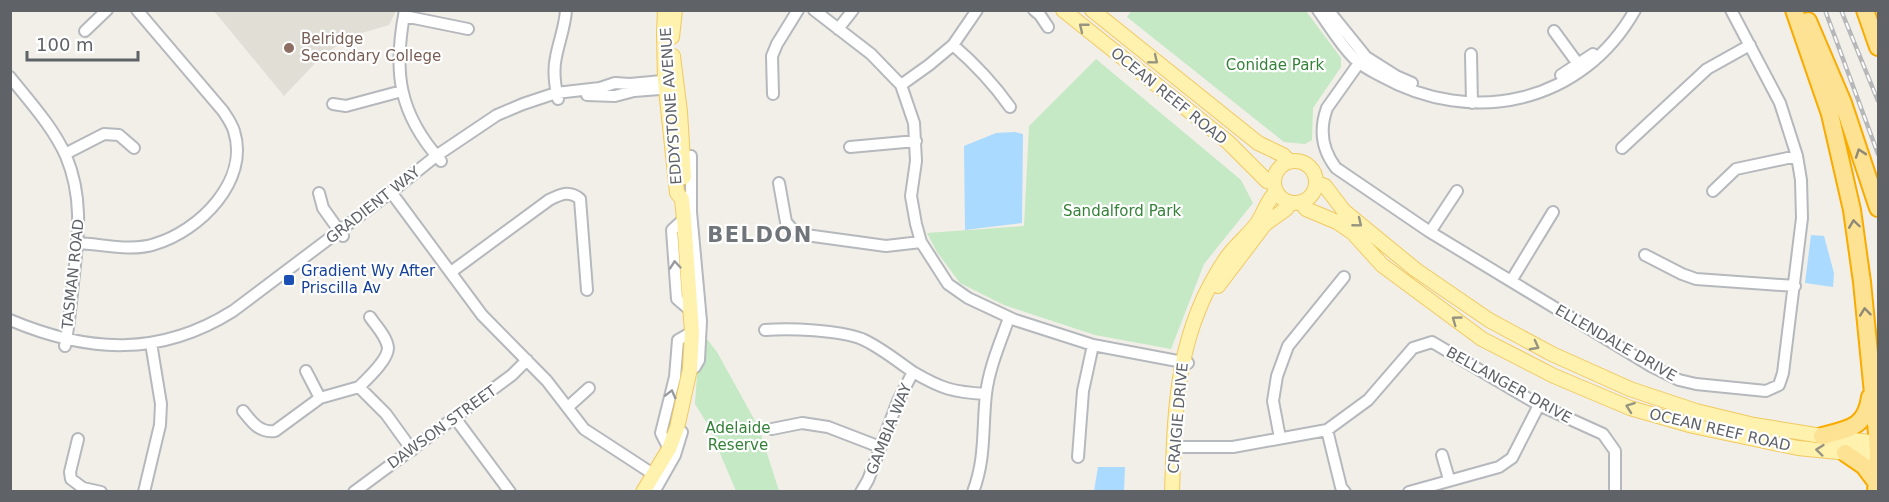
<svg xmlns="http://www.w3.org/2000/svg" width="1889" height="502" viewBox="0 0 1889 502" font-family="'DejaVu Sans',sans-serif">
<rect width="100%" height="100%" fill="#f1efe8"/>
<path fill="#e1ded6" d="M214,11h182l-7,14 -37,11 -30,20 -38,40z"/>
<path fill="#c5e8c5" d="M1132,10l174,1 35,47v9l-28,41 -1,32 -7,4 -21,-2 -157,-125z
M1096,59l145,121 12,23 -49,61 -33,85 -76,-14 -91,-30 -44,-22 -23,-31 -10,-19 97,-7 5,-100z
M700,330l17,22 42,76 20,63h-43l-28,-66 -13,-21z"/>
<path fill="#aadaff" d="M1015,132l8,2 -1,89 -57,7 -1,-84 32,-13z
M1811,235l13,1 10,37 -1,14 -28,-4z
M1098,467h27l-1,24h-30z"/>
<g fill="none" stroke-linecap="round" stroke-linejoin="round">
<defs>
<path id="minor" d="M405,10c-12,61 -7,103 36,151
M814,10l57,44 30,31 13,38 2,38 -5,35 5,28 5,18 27,42 20,14 47,22 78,25 95,18
M1034,10l6,5 8,12
M1318,10c10,14 30,46 43,54 6,5 13,8 20,12 91,51 201,28 254,-66
M1328,10l38,47 30,19 16,7
M404,16l64,13
M838,29l15,-19
M85,31l22,-21
M1554,31l27,37
M953,45c22,19 40,38 57,62
M1471,54l1,49
M1366,57l-7,6 -32,45c-8,22 -5,42 9,60l94,64 221,134 28,14 17,4 70,7 13,-6 4,-12 19,-155 -1,-38 -4,-24 -17,-53 -49,-93
M1561,75l32,-21
M10,77c20,25 43,50 56,79 18,43 12,82 7,127 -2,21 -4,42 -8,63
M901,85l28,-20 24,-20 24,-35
M773,94l-1,-38 5,-12 21,-34
M587,95l28,1 19,-5 39,-3
M558,99c-3,-13 -5,-29 -2,-42 3,-16 9,-30 10,-47
M333,104l13,2 56,-15
M850,147l66,-6
M1622,148l85,-79 43,-24
M65,154l39,-20 15,1 15,13
M779,183l7,39 8,9 12,4 80,11 35,-4
M1713,191l23,-22 61,-13
M391,192l91,123 65,66 37,48 69,45
M319,193l4,15 20,28
M684,219l-12,11 5,69 13,11
M1430,232l27,-41
M78,243c24,1 53,9 77,1 44,-13 95,-63 79,-113 -2,-7 -7,-14 -11,-20l-86,-101
M1645,255l37,19 14,5 99,7
M451,272l98,-72c12,-6 20,-10 31,-1l7,91
M1511,281l42,-69
M10,320c78,33 150,37 223,-9l158,-119 45,-36 61,-41 26,-11 33,-11 44,-5 15,-5 15,1 43,-4
M765,330c25,-2 74,0 97,9 18,8 35,22 51,33
M690,369l5,-2 4,-7 2,-39 -10,-109v-56
M306,371l14,27
M359,387c8,-8 29,-27 29,-39 -1,-11 -12,-22 -18,-31
M568,407l21,-19
M243,411c9,11 16,22 32,20l45,-33 39,-11 27,27 26,36
M455,418l55,74
M772,429l30,-6 26,4 52,20
M1327,430l14,57 4,5
M1280,438l-7,-37 4,-25 11,-30 56,-69
M78,439l-8,33 1,7 12,9 18,4
M1173,447h60l94,-17 41,-30 45,-52 19,-6 107,63 64,29 12,17v41
M669,449l-8,-16 14,-56 3,-37 14,-8
M1442,455l7,24
M1078,457l5,-66 10,-46
M144,492l16,-67 1,-21 -10,-61
M354,492l158,-117 15,-15
M654,492l21,-37 7,-23
M861,492l7,-12 30,-79 15,-29c29,17 40,20 73,22
M973,492c13,-34 9,-63 13,-98 3,-26 14,-51 23,-76
M1409,492l90,-25 13,-9 27,-53"/>
<path id="major" d="M1063,10l165,132 39,39 7,2
M1092,10l166,133 25,12 6,6
M672,37l3,-27
M673,56l7,56 4,65
M1274 182a21 21 0 1 1 42 0a21 21 0 1 1-42 0Z
M1317,183l8,3 19,25 72,59 73,50 63,34 78,35 66,22 58,14 68,11 56,7
M1301,202l5,7 31,13 16,11 29,32 100,74 72,37 76,32 63,18 105,22 80,8
M1218,286l47,-62 21,-15 4,-6
M643,492l26,-43 8,-21 13,-59 2,-37 -8,-113 -2,-20 -5,-6 -12,-113 -1,-47 1,-23
M1172,492c3,-87 4,-161 55,-235 8,-11 19,-20 28,-31 9,-11 11,-25 21,-34"/>
<path id="highway" d="M1794,10l36,104 22,96 10,72 15,152 1,22 -2,36
M1865,10l13,37
M1808,21l35,82 35,105
M1822,436c26,-7 44,-8 48,-39
M1845,453l19,13 12,16"/>
</defs>
<use href="#minor" stroke="#b5b8bc" stroke-width="14"/>
<use href="#major" stroke="#f2c960" stroke-width="16"/>
<use href="#highway" stroke="#f9ab00" stroke-width="20"/>
<use href="#minor" stroke="#fff" stroke-width="10"/>
<use href="#major" stroke="#fff2af" stroke-width="14"/>
<use href="#highway" stroke="#fde293" stroke-width="16"/>
<defs>
<path id="rail" d="M1825,10l53,144
M1841,10l37,91"/>
</defs>
<use href="#rail" stroke="#b6b7b8" stroke-width="4.5"/>
<use href="#rail" stroke="#fff" stroke-width="2" stroke-dasharray="7" stroke-linecap="butt"/>
</g>
<defs><path id="oneway-chevron" d="M-2-3.5L2.5 0L-2 3.5" fill="none" stroke-width="1.6" stroke-linecap="round" stroke-linejoin="round" transform="scale(1.5)"/></defs>
<g stroke="#979581">
<use href="#oneway-chevron" transform="translate(1083 27) rotate(-141)"/>
<use href="#oneway-chevron" transform="translate(1154 60) rotate(39)"/>
<use href="#oneway-chevron" transform="translate(1358 223) rotate(39)"/>
<use href="#oneway-chevron" transform="translate(1456 320) rotate(-144)"/>
<use href="#oneway-chevron" transform="translate(1535 346) rotate(28)"/>
<use href="#oneway-chevron" transform="translate(1630 407) rotate(-160)"/>
<use href="#oneway-chevron" transform="translate(1820 450) rotate(-174)"/>
</g>
<g stroke="#8e8975">
<use href="#oneway-chevron" transform="translate(1860 153) rotate(-109)"/>
<use href="#oneway-chevron" transform="translate(1854 224) rotate(-98)"/>
<use href="#oneway-chevron" transform="translate(1865 312) rotate(-96)"/>
</g>
<g stroke="#979a9d">
<use href="#oneway-chevron" transform="translate(675 265) rotate(-95)"/>
<use href="#oneway-chevron" transform="translate(671 394) rotate(-76)"/>
</g>
<circle fill="#8d6e63" stroke="#fff" stroke-width="2" cx="289" cy="48" r="6"/>
<rect fill="#1a4fb4" stroke="#fff" stroke-width="2" x="283" y="274" width="12" height="12" rx="3"/>
<g text-anchor="middle" stroke-width="4.5" stroke-linejoin="round" paint-order="stroke">
<g font-size="15" fill="#785e54" stroke="#fff" text-anchor="start">
<text x="301" y="44">Belridge<tspan x="301" dy="17">Secondary College</tspan></text>
</g>
<g font-size="15" fill="#348238" stroke="#fff">
<text x="1275" y="70">Conidae Park</text>
<text x="1122" y="216">Sandalford Park</text>
<text x="738" y="433">Adelaide<tspan x="738" dy="17">Reserve</tspan></text>
</g>
<g font-size="15" fill="#5f6368" stroke="#fff">
<text transform="translate(1169 96) rotate(39)" y="5">OCEAN REEF ROAD</text>
<text transform="translate(671 106) rotate(-94)" y="5">EDDYSTONE AVENUE</text>
<text transform="translate(373 205) rotate(-38)" y="5">GRADIENT WAY</text>
<text transform="translate(73 274) rotate(-84)" y="5">TASMAN ROAD</text>
<text transform="translate(1616 343) rotate(30)" y="5">ELLENDALE DRIVE</text>
<text transform="translate(1509 385) rotate(29)" y="5">BELLANGER DRIVE</text>
<text transform="translate(1178 418) rotate(-85)" y="5">CRAIGIE DRIVE</text>
<text transform="translate(442 427) rotate(-36)" y="5">DAWSON STREET</text>
<text transform="translate(889 429) rotate(-68)" y="5">GAMBIA WAY</text>
<text transform="translate(1720 430) rotate(13)" y="5">OCEAN REEF ROAD</text>
</g>
<g font-size="15" fill="#164399" stroke="#fff" text-anchor="start">
<text x="301" y="276">Gradient Wy After<tspan x="301" dy="17">Priscilla Av</tspan></text>
</g>
<g font-size="21" font-weight="bold" letter-spacing="1.5" fill="#70757a" stroke="#fff">
<text x="760" y="242">BELDON</text>
</g>
</g>
<rect width="1889" height="502" fill="none" stroke="#5f6368" stroke-width="24"/>
<path d="M27 51v9h111v-9" fill="none" stroke="#5f6368" stroke-width="3"/>
<text x="36" y="51" font-size="18" fill="#5f6368" stroke="#ffffff" stroke-width="4.5" paint-order="stroke">100 m</text>
</svg>
